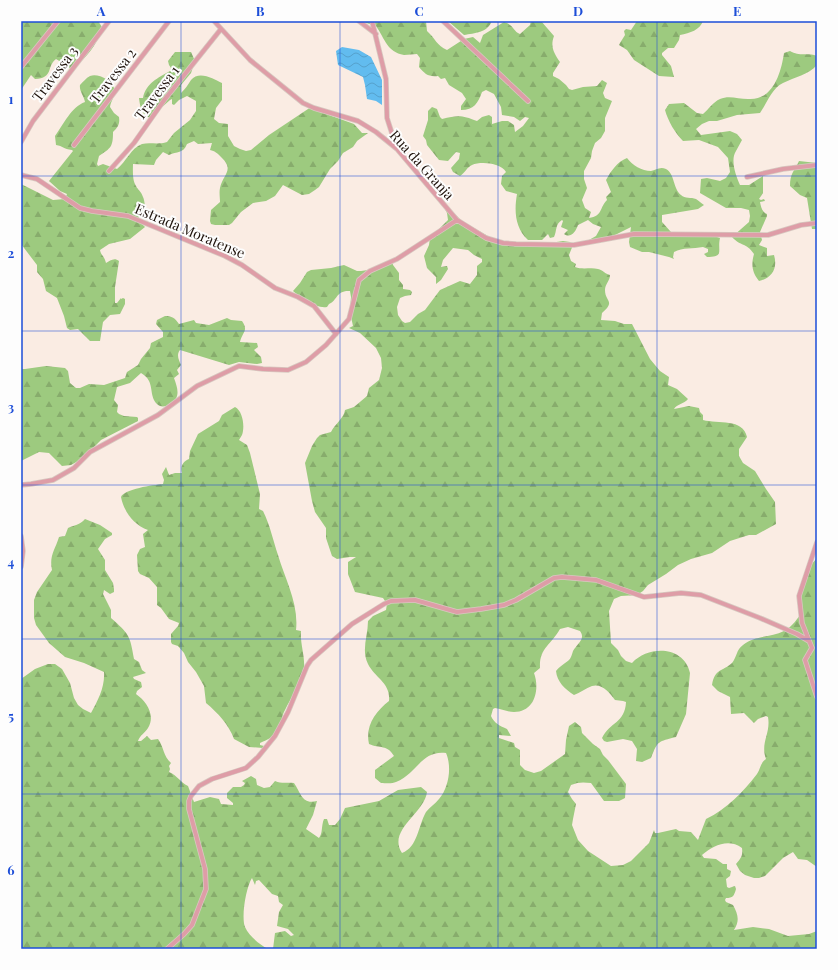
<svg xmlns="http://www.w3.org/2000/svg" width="838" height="970" viewBox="0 0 838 970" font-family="'Playfair Display',serif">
<defs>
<pattern id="forest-firs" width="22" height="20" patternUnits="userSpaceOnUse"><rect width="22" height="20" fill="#9dca7f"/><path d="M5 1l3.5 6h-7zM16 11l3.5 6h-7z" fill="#87ac6c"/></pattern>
<pattern id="water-waves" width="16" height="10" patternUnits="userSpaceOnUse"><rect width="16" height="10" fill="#62bcef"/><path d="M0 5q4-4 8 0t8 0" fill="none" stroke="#55a1cc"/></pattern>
</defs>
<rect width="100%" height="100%" fill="#faece3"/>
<path fill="url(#forest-firs)" d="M21,21h77l4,6c-2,14 -18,35 -31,42l-5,-4 -10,-6c-10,8 -2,19 -21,20l-4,-4 -10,15z
M360,21h66l1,10c8,7 10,15 20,19l17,-11 9,-2 7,6 3,-8 21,-13c10,3 9,9 16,12l10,-9 1,-4h10l13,15c-4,11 0,17 6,26l-7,11v3l6,3 7,6 3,4 3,1 11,-3 14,-1 5,-6 5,3 -4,10 2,5 7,3 -7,17v13l-4,7 -6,5 -3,8 -1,7 -7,13v8l3,9 -5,12 3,8 6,4 -2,6c14,-2 10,-10 18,-18l-1,-3 5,-5 -5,-12c5,-9 11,-18 21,-22 5,7 15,13 24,13 5,-1 9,-5 15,-2 9,5 7,20 15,26 4,4 10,2 15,4 3,2 5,4 8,6l-6,4 -36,6v7l9,10 43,4 6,2c-3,13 5,19 -13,19l-3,-3 4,-2v-3l-5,-2c-10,2 -20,0 -29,5l-1,5 1,2 -5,-2 -20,-5h-7l-12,-5 -1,-5 2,-15 -20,10 -21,3h-1l7,-4 5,-9 -8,-3 -5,-4 -10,5c-2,6 -7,14 -14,9l4,-4 -7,-3 2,-6 -1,-1c-7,4 -5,11 -8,17l-4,1 -2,-4 -6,6h-14c-13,-12 -14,-29 -11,-46l-11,-3 -5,-7 1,-8 4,-4c-5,-9 -25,-11 -34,-7 -5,2 -7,8 -12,11l-7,-4 -2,-4 8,-9 1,-6 -4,-1 -8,9 -9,-1 -12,-15 -1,-5 -3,-4 5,-16v-9l4,-4 5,2 3,8 2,2c16,-4 20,-4 35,2l5,-4 7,-2 3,2v7l10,-3h6l6,4 1,7 8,-6 6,-8 -4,-1 -5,4 -6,-4 -12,-2 -1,-8 -7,-13 -8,-4 -4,2c-4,11 -8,18 -21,18v-4l5,-7 -4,-6 -13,-8 -4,-7 -4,1 -3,-3c-10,1 -13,-2 -19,-9l1,-9 -3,-4c-4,0 -8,1 -13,1 -17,-3 -19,-16 -28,-29z
M448,21h44c-5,12 -17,12 -28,14z
M637,21h66c-3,9 -13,12 -23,14l-1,5 -5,8h-6l-6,5v2l9,11 3,11 -15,-1 -25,-16 -7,-10 -8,-5 1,-2 5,-8 -1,-4 2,-2 5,1z
M790,51c10,6 17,1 27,5v9c-9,10 -22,12 -34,18 -11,5 -16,20 -23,30l-23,2 -20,6h-8l-7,3 -6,5 5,6 29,-4 7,3 5,6c-2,4 -4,7 -6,11 -6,9 0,25 4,34h9l14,-9v17l-4,6 2,1 3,-1 1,2 -5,1c1,5 2,10 7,12v2l-7,16 2,8 -3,5 8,3v8l7,-1c4,13 -2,23 -15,26 -7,-9 -8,-16 -5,-27 -8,-12 -13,-7 -22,-17l17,-15 1,-6 -1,-6 -8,-2h-15l-26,-15 1,-14 6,-1 13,3 6,-3 4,-6 -2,-14 -10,-11 -19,-7 -16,1c-8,-8 -15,-20 -18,-31l4,-6 15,-1 13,10 6,1c6,-5 10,-12 17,-15 9,-4 18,0 28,0 25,2 33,-26 36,-46z
M175,52h16l4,9 -4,12 -10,12v8c4,-4 7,-8 10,-13 8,-10 23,-1 31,3v17l-6,8 -2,11 5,4 9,1v12l6,10 6,3 6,2 5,-1 18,-15 42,-28 18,8 25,9 8,9h6l-11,8 -4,6 -10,6 -5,8 -8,8 -11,18 -4,3 -6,4 -7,1 -19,-10 -8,11 -9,5 -13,2 -12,9 -9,11 -3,2h-14l-4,-1 -1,-3 1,-11 9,-8c0,-4 -1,-10 0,-14 3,-14 15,-18 1,-31 -4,-4 -6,-6 -11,-7l2,-7 -14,1 -4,-3 -7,3c-4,10 -10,7 -18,11l-6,-3 -7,8 -2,5 -21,-1c0,5 -1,16 3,22 2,4 5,5 7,11 2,4 1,9 4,12l-10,10 8,8 -15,12 -21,5 -9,6c1,6 4,5 6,13 4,-2 8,-6 13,-2l-4,26v16h2l4,-5v1l2,-1 2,1v5l-5,10 -10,1 -7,7 -3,19h-10l-12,-12 -8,1 -3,-2 -3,-12 -7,-18 -11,-7 -3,-12 -6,-7v-7l-16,-21v-60l32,16 12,-1 2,-5 -7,-3 -11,-10 24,-30 -1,-1c-9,-1 -9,-4 -16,-5l-1,-9c9,-12 16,-29 30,-34 -1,-6 -6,-11 -5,-17 3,-3 6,-7 10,-9 8,-3 21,4 24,12 2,7 -3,13 -4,19l4,6 5,4c1,7 -1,10 -6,15 0,15 -2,16 -14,24l-2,8 1,2 5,-2 14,5c9,-7 14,-21 25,-25 8,-2 16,1 25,-2l7,-9 16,-13 6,-9v-10l-9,-5 -8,4 -5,5 -2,-1v-5l-2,1 -20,18c-9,-3 -10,-12 -11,-20h4c3,-15 15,-20 27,-27l1,-3 -2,-3 -1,-4z
M799,161l18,2v66h-5l-5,-31 -7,-3 -10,-9c0,-13 4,-14 9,-25z
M441,201l21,20 31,18 37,7 33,-5 7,1 3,3 -4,10 2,6 5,3 -1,3c8,3 16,0 23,2 5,1 7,5 12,6 0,6 -5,9 -5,15 0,12 11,11 -3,23l-1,7 14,1 9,3h8l18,35 10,12 9,6 -1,8 9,4 11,10c-4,5 -11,5 -14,10l15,-3 10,2 1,4 3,3v5c15,4 40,-2 44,17l-8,12v7l4,7 12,8 11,18 9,13 1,22 -20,11h-7l-19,6 -18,12 -21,6 -13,6 -12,9 -18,11 -5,6 -6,4 -16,1 -7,3 -5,12 2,32 7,7 3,6 5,5 6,2c17,-18 52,-17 58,10l-4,41 -10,23c-18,5 -18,3 -25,21l-9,4 -6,-1 1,-12 -5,-8 -9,-2 -16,3 -3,-1 -2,-3c8,-16 23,-15 24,-36l-3,-1 -8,-1c-5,-7 -13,-17 -23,-14 -6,2 -12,7 -18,9 -9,-6 -17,-13 -18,-24 4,-5 8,-7 13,-11 2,-2 3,-6 4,-9 4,-7 13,-12 7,-20l-12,-4 -8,2c-9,16 -21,19 -20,39l-6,5c6,16 1,39 -20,39 -6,0 -13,-3 -19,-4l-2,1 -2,7c3,7 9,10 16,13l4,7 -12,-1v3l15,5 1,4 5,3v15l5,5 9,3 7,-2 24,-17 1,-14 3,-14 6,-4 6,5 1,6 11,11 7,5 3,6 5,5 18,24 -1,14 -6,3h-15l-13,-18c-8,-1 -13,-1 -20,2l-3,7 4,7 4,5 -3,15 -1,6 6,15 10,11 23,15 12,-1 8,-4 18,-18 5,-13 1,3h3l18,-4 3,2 12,1 7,8 8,-21c21,-10 37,-27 51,-45 4,-6 3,-11 9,-15 -6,-16 5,-26 2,-42l-2,-1 -8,3 -4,4 -10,-10 -13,1 -1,-17 -12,-6 -6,-6c3,-17 10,-13 20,-22 5,-6 4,-13 11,-18 12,-10 28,-7 41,-14 8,-4 14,-13 19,-20l-2,-4 -2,-11 11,-30 7,-8v309l-10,-7 -9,-1 -5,-7 -10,6 -18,18 -6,2h-5l-9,-3 -5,-4 -4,-7c5,-6 7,-8 6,-16 -14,-10 -29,-2 -40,7l2,3 12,1 7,5h4v5l4,2 -1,5 -4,3 1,8 2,1 6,-2 1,3c-2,7 -3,9 -10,9l-1,2 1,2 7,3c5,9 7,16 1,25l19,-3 16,2 19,7 21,-2 8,-3v18h-544l2,-16 10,-2 6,5 3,-1 -6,-6 -11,-3 2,-14 4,-7 -4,-3 -1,-6 -6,-2 -13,-14 -3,1 -1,4 -3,-7c-6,9 -11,39 -7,49 4,9 14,17 23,22h-247v-270l14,-10 13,-5h7l7,5 8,14 4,15 4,7 5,4 8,4c7,-13 14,-26 13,-41l-20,-9 -19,-6 -16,-14 -13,-18 -2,-7v-18l3,-8 15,-22c-3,-14 3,-20 7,-33l6,-1 3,-8c6,-3 12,-3 17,-9l15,6 12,8v2l-7,4 -7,10 7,11v10l8,13 1,6v3l-4,2 -6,-4 -1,4 8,16v8c18,16 19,17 23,41l5,3 3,8 4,3 -13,4 1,2 7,3 1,5 -5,4 -1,3c10,7 20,21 12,34 -3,5 -8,7 -10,13h3l6,-5 4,4 7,-1c6,8 5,17 13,24l-2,3 1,3 -1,3c9,4 11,10 19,14l6,16 16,-5 9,2 2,5 12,1v-2l-6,-5v-5l6,-6h8l3,-2 1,-2 -3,-2 9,-5 5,3 1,6 7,3 6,-1 5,-6c7,3 12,1 19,2 7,10 8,22 23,18l-4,14 -7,14 13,9c4,-5 2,-12 5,-19h3l2,6h6l5,-6 5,-11 34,-7 19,-11 23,-3 6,5c-3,22 -40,38 -25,61 16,-6 16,-27 24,-41 4,-5 9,-8 13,-13 10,-12 13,-32 7,-46 -25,-3 -29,21 -50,29 -4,2 -11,1 -15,1l-6,-5v-8l19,-14c-7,-12 -14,-7 -25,-12 -4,-18 6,-32 20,-43 2,-18 -14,-23 -21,-37 -7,-14 0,-28 0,-43l5,-5 13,-6 1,-6 -4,-6 -28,-6 -7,-18v-12l8,-5h-6l-13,2 -5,-3 -6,-18v-10l-11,-16 -3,-11 -7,-38 7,-17 5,-8 3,-3 11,-3c4,-8 13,-14 14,-22l9,-3 13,-11 2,-8 10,-8 3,-12 -1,-10 -5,-10 -16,-15 -11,-5 4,-2 -3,-14 1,-15 -1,-6c-14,-1 -12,9 -21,13l-2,3c-11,2 -26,-9 -34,-16l7,-8 7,-11 4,-2 20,-2 13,-3 13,6h4l14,-2 17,-8 1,4 6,8v7l4,5v4l7,1 2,2 -1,3 -6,1 -5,2 -3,9 1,8 4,6 3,2 5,-1 8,-8 7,-4 15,-20 20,-9 10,3 7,-9v-9l5,-4v-3l-8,-4 -6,-5 -15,-2 -10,12 -2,7 6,-1 1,3 -7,11 -5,4v-7l-9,-9 -3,-12 5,-11 1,-7 18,-18 -1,-7z
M165,316c7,0 10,2 14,8l15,-4 2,3 13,2 18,-7 4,2 11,1c7,10 0,11 -2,21l17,1 1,4 -4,3 7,7 1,6 -5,1 -18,-2 -10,3 -49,-15c-4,5 -1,10 1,15l-4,5 2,4 -5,4c4,11 7,20 -5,27 -2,1 -6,2 -9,1 -10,-5 -7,-17 -11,-25 -2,-4 -5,-6 -8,-8l-11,10 -13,4 -3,13 4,5 -1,7 2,2 5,2 13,1 1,1v3l-37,19 -14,14 -7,6 -9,5 -9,1 -13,-13 -10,-1 -18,9v-92h4l21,-3 19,2 3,3 2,12 6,5h4l9,-4 15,1 21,-7 2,-6 11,-7 3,-6 9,-11 1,-5 12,-6v-5l-7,-8 1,-4z
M235,407c8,4 10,20 7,28 -1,2 -2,3 -3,5l8,5 3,8 10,41 -1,15 4,2c7,14 10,29 15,44 7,24 21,49 18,75l5,1c-1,13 4,24 3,37 -1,15 -13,29 -19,42 -4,6 -3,16 -7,21 -5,6 -11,9 -18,12v2l4,1 -1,2 -14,-1 -15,-8c-5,-14 -16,-26 -28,-36l-2,-17 -8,-14 -8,-10 -4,-9 -6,-7 -6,-2 -1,-2v-8l7,-8 1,-3 -10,-4 -8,-11 -4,-3v-18l-8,-9 -9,-4 -2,-3 -1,-16 3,-6 5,-2 -2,-13 5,-4c-14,-5 -24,-18 -27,-33 3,-8 32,-12 42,-13l1,-4 -2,-6 4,-7 3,8 6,-2h7c-2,-6 1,-12 7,-14l1,-8 8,-17 21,-13 3,-6z"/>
<path fill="url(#water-waves)" d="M342,47l17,3 12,7 11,23v25l-6,-4 -9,-2 -2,-14 -2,-8 -25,-12 -2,-14z"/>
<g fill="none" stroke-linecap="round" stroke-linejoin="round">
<defs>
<path id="street" d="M214,21l36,39 53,43 11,5 44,13 18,11 21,17 60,71 29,18 17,5 13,1 58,1 60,-11 134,1 33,-10 16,-2
M359,21l17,13
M372,21l14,58 1,39 10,31
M443,21l85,80
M21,67l37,-46
M21,142l12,-21 76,-100
M74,145l95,-124
M109,171l25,-28 31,-44 56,-70
M21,175l16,4 43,29 12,3 36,5 97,40 17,9 33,23 23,9 16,9 22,28
M747,177l36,-8 34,-4
M21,485l10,-1 22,-4 21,-12 16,-16 68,-37 39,-29 42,-20 24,3 25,1 18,-8 20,-17 23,-26 10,-39 11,-9 27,-12 60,-39
M21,536l2,15 -2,16
M812,648l-10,-25 -3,-27 18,-54
M812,648l-7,12 12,37
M167,949l17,-15 8,-9 14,-36 -1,-20 -16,-60v-8l2,-5 8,-10 13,-7 34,-11 12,-11 17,-21 13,-24 19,-46 4,-6 41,-36 32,-20 7,-3 24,-1 42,12 24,-3 23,-4 12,-5 38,-22 8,-1 34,3 48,17 37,-4 20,2 59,23 37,16 12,7"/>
</defs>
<use href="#street" stroke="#d7c9c0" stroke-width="5.5"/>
<use href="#street" stroke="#de9da7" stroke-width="4"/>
</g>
<path fill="none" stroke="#1d4ed8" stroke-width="1" stroke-opacity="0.55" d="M181,21v928M340,21v928M498,21v928M657,21v928M21,176h796M21,331h796M21,485h796M21,639h796M21,794h796"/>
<g text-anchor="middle" stroke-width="4" stroke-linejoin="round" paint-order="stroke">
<g font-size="14" fill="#1d110a" stroke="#fdfdfd">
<text transform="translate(55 74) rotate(-53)" y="5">Travessa 3</text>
<text transform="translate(113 76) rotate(-52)" y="5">Travessa 2</text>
<text transform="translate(157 93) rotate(-53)" y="5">Travessa 1</text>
<text transform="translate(422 165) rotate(48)" y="5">Rua da Granja</text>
<text transform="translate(190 231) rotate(23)" y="5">Estrada Moratense</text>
</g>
</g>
<rect width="838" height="970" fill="none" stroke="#fdfdfd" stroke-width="44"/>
<rect x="22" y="22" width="794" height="926" fill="none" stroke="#1d4ed8" stroke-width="1.5"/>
<g font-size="13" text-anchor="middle" font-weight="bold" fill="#1d4ed8">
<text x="101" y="16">A</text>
<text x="260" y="16">B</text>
<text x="419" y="16">C</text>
<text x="578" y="16">D</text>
<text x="737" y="16">E</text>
<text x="11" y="104">1</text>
<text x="11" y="258">2</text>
<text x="11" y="412">3</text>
<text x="11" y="567">4</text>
<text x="11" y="721">5</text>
<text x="11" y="875">6</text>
</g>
</svg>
